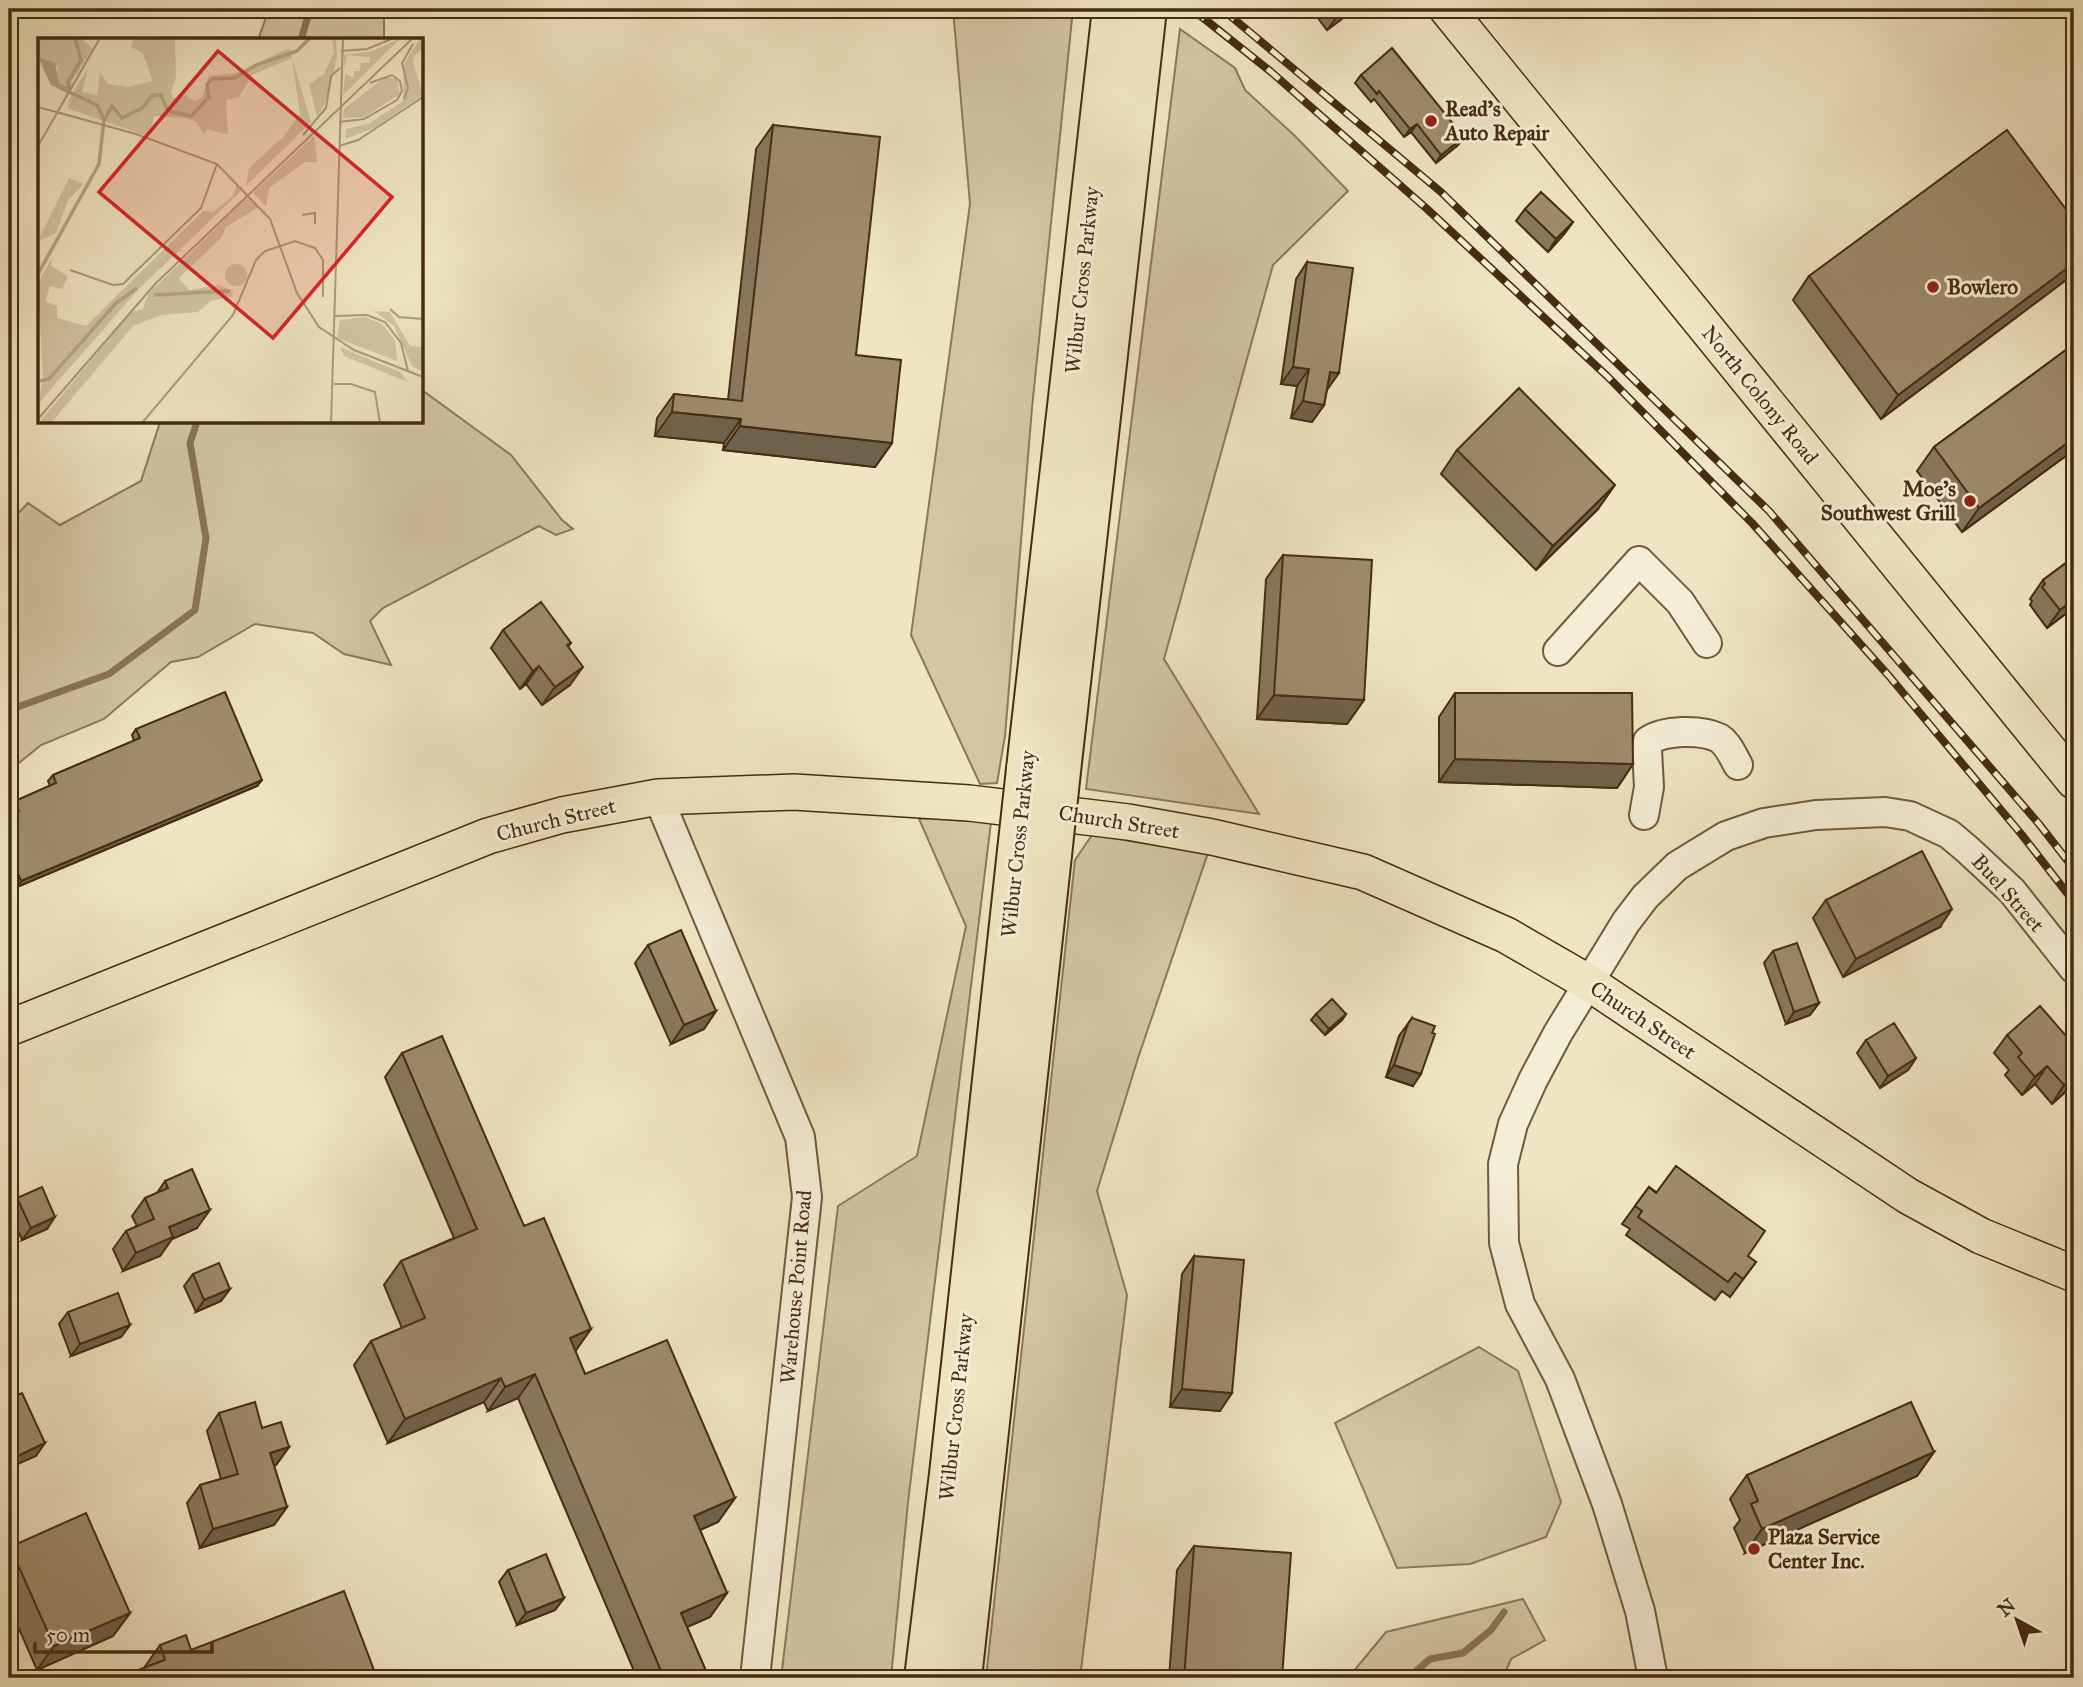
<svg xmlns="http://www.w3.org/2000/svg" width="2083" height="1687" viewBox="0 0 2083 1687" font-family="'IM FELL Great Primer',serif">
<rect width="100%" height="100%" fill="#efe5c2"/>
<filter id="stains"><feTurbulence type="fractalNoise" baseFrequency=".00286" numOctaves="4"/><feColorMatrix values="0 0 0 0 .2 0 0 0 0 .09 0 0 0 0 .02 0 0 0 .5 -.17"/></filter>
<radialGradient id="worn" r=".72"><stop offset=".6" stop-color="#630" stop-opacity="0"/><stop offset="1" stop-color="#630" stop-opacity=".3"/></radialGradient>
<path fill="#d2c6a4" stroke="#8c795a" stroke-width="2" d="M269,9h115v31h-126z
M953,9h120l-41,399 -27,328 -8,47 -17,1 -69,-149 59,-431z
M1180,29l55,39 10,22 50,46 53,55 -75,74 -109,394 95,155 -173,-25z
M422,390l89,65 51,65 11,9 -17,6 -17,-9 -156,82 -13,13 21,44 -47,-11 -31,-21 -58,-9 -57,33 -27,5 -67,57 -63,26 -32,26v-248l19,-20 32,22 81,-44 19,-59h262z
M992,814l-84,688 -17,176h-110l57,-472 79,-50 49,-230 -47,-107z
M1092,835l116,18 -70,205 -41,133 30,104 -47,383h-94l89,-818z
M1479,1347l39,24 43,131 -15,35 -76,27 -73,4 -62,-145z
M1523,1599l22,41 -34,19 -8,19h-155l38,-46z"/>
<g fill="none" stroke-linecap="round" stroke-linejoin="round">
<path stroke="#897556" stroke-width="7" d="M301,40l9,-31
M9,710l100,-36 86,-64 11,-72 -16,-95 7,-21
M1408,1678l22,-19 33,-6 28,-23 13,-18"/>
<defs>
<path id="minor" d="M1558,651l81,-90 41,41 27,41
M658,797l142,340 7,60 -52,481
M1644,815l5,-28 -2,-37 1,-9c16,-11 53,-12 71,-3 9,6 14,18 19,27
M1653,1678l-13,-67 -33,-107 -47,-125 -40,-75 -16,-61 -1,-79 10,-40 20,-44 25,-47 68,-111 19,-25 32,-31 49,-30 38,-13 52,-8 69,-3 25,4 39,18 19,16 44,41 62,78"/>
<path id="major" d="M1447,9l627,772
M9,1028l479,-192 74,-21 96,-18 136,-5 175,11 159,19 84,15 151,35 143,63 83,48 319,213 73,40 93,38"/>
<path id="highway" d="M1026,769l86,-760
M1061,771l86,-762
M924,1678l25,-204 68,-623
M962,1678l90,-823"/>
</defs>
<use href="#minor" stroke="#705a3c" stroke-width="32"/>
<use href="#major" stroke="#462c10" stroke-width="38"/>
<use href="#highway" stroke="#462c10" stroke-width="42"/>
<use href="#minor" stroke="#f5eed7" stroke-width="28"/>
<use href="#major" stroke="#efe5c2" stroke-width="35"/>
<use href="#highway" stroke="#efe5c2" stroke-width="38"/>
<defs>
<path id="rail" d="M1192,9l78,62 156,137 181,168 145,147 137,153 133,159 52,67
M1222,9l219,183 328,319 270,313 35,45"/>
</defs>
<use href="#rail" stroke="#462c10" stroke-width="8"/>
<use href="#rail" stroke="#f5eed7" stroke-width="5" stroke-dasharray="16" stroke-linecap="butt"/>
<defs>
<path id="highway-bridge" d="M1017,851l9,-82
M1052,855l9,-84"/>
</defs>
<use href="#highway-bridge" stroke="#462c10" stroke-width="42" stroke-linecap="butt"/>
<use href="#highway-bridge" stroke="#efe5c2" stroke-width="38"/>
</g>
<path fill="#88785e" stroke="#462c10" stroke-width="2" d="M1311,9h44l-28,21z
M1361,75l97,70 -22,18 -25,-31 -7,5 -30,-38 -3,3 -16,-19z
M773,125l83,230 36,88 -17,24 -152,-17 1,-7 -69,-7 2,-18 17,-24 54,6 28,-251z
M1525,209l48,13 -9,12 -16,18 -32,-31z
M2074,220v54l-193,145 -88,-119 16,-24z
M1307,262l20,128 -3,15 -12,17 -21,-4 6,-32 -16,-2 15,-105z
M2074,344v106l-112,82 -45,-61 17,-24z
M1457,450l141,59 -62,61 -95,-96z
M1283,555l81,145 -17,24 -90,-5 9,-140z
M2074,557v64l-6,-9 -21,16 -17,-23 2,-4 -2,-2 13,-19z
M503,630l68,13 -3,4 2,38 -28,20 -16,-21 -6,5 -29,-41z
M1455,693l178,71 -16,24 -178,-6v-65z
M136,729l121,57 -240,101 -8,-20v-52l4,-2 -3,-6 5,-6 35,-15 -2,-5 5,-6 81,-34 -2,-6z
M1826,900l114,27 -97,50 -30,-59z
M648,945l68,66 -12,18 -33,15 -36,-81z
M1773,951l46,52 -9,12 -24,9 -22,-61z
M1316,1014h30l-4,6 -17,15 -14,-15z
M1412,1018l1,68 -27,-9 13,-41z
M2007,1035l67,10v39l-22,20 -17,-20 -13,11 -17,-20 4,-5 -15,-17z
M1866,1040l50,18 -8,12 -28,18 -23,-35z
M402,1053l122,173 67,103 -16,22 10,23 150,124 -17,24 -18,8 27,63 -17,24 -23,10 22,51h-72l-119,-280 -30,13 -4,-9 -96,41 -34,-78 17,-24 31,-13 -18,-43 17,-24 53,-23 -69,-161z
M165,1181l32,47 -25,11 -12,17 -37,15 -10,-22 13,-18 11,-5 -5,-10 13,-18 12,-5z
M1649,1187l107,75 -26,35 -8,-6 -7,9 -89,-65 4,-6 -8,-5z
M17,1198l30,31 -25,11 -13,-29z
M1194,1256l26,155 -50,-4 12,-133z
M193,1274l37,15 -9,12 -25,11 -12,-26z
M68,1312l62,13 -9,12 -50,19 -12,-32z
M219,1413l43,15 27,19 -13,18 -2,1 13,41 -13,18 -74,23 -13,-45 13,-18 21,-6 -14,-48z
M1934,1452l-17,24 -172,77 -11,-25 6,-8 -10,-21 17,-24z
M1194,1546l88,132h-113l8,-108z
M10,1547l120,66 -17,23 -76,34 -28,-64v-57z
M508,1570l56,28 -9,12 -38,15 -18,-43z
M160,1645l31,5 -47,18z"/>
<path fill="#6f624c" stroke="#462c10" stroke-width="2" d="M1348,9h7l-28,21 9,-12z
M1417,124l-6,8 -7,5 6,-8z
M1464,137l-6,8 -22,18 5,-8z
M1573,222l-9,12 -16,18 8,-13z
M2074,263v11l-193,145 17,-24z
M1293,367l16,2 -12,17 -16,-2z
M1330,372l9,1 -12,17z
M1303,401l21,4 -12,17 -21,-4z
M672,412l69,7 -17,24 -69,-7z
M740,426l152,17 -17,24 -152,-17z
M2074,438v12l-112,82 17,-24z
M1615,485l-17,24 -62,61 17,-24z
M2074,599v5l-6,8 -21,16 13,-18z
M539,666l-13,18 -6,5 13,-18z
M583,667l-13,18 -28,20 13,-18z
M1274,695l90,5 -17,24 -90,-5z
M1455,759l178,5 -16,24 -178,-6z
M262,780l-5,6 -240,101 4,-6z
M1952,909l-12,18 -97,50 13,-18z
M1819,1003l-9,12 -24,9 8,-12z
M716,1011l-12,18 -33,15 13,-19z
M1346,1014l-4,6 -17,15 4,-6z
M1916,1058l-8,12 -28,18 8,-12z
M1394,1065l27,9 -8,12 -27,-9z
M2047,1066l-12,18 -13,11 13,-18z
M2074,1077v7l-22,20 12,-19z
M210,1210l-13,18 -25,11 -12,17 -37,15 13,-18 33,-26z
M55,1217l-8,12 -25,11 9,-12z
M230,1289l-9,12 -25,11 8,-12z
M130,1325l-9,12 -50,19 9,-12z
M591,1329l-17,24 -4,-15z
M535,1374l-17,24 -30,13 17,-24z
M501,1378l-17,24 -96,41 17,-24z
M1182,1389l50,4 -12,18 -50,-4z
M45,1443l-9,13 -27,12v-8z
M289,1447l-13,18 -18,6 12,-18z
M1934,1452l-17,24 -172,77 17,-24z
M735,1498l-17,24 -41,18 17,-24z
M287,1507l-13,18 -74,23 13,-19z
M727,1593l-17,24 -46,20 17,-24z
M564,1598l-9,12 -38,15 9,-12z
M130,1613l-17,23 -76,34 17,-24z"/>
<path fill="#9e8c6d" stroke="#462c10" stroke-width="2" d="M1329,9h19l-12,9z
M1392,48l72,89 -23,18 -24,-31 -7,5 -31,-38 -2,3 -16,-19z
M773,125l107,12 -24,218 45,5 -9,83 -152,-17 1,-7 -69,-7 2,-18 68,7z
M2007,130l67,90v43l-176,132 -89,-119z
M1541,192l32,30 -17,17 -31,-30z
M1307,262l46,6 -14,105 -9,-1 -6,33 -21,-4 6,-32 -16,-2z
M2074,344v94l-95,70 -45,-61z
M1519,388l96,97 -62,61 -96,-96z
M1283,555l89,5 -8,140 -90,-5z
M2074,557v42l-14,11 -18,-23 3,-3 -2,-4z
M541,602l30,41 -4,2 16,22 -28,20 -16,-21 -6,5 -30,-41z
M225,692l37,88 -241,101 -12,-30v-36l10,-4 -4,-10 41,-18 -3,-8 87,-37 -4,-9z
M1455,693h177l1,71 -178,-5z
M1922,851l30,58 -96,50 -30,-59z
M681,930l35,81 -32,14 -36,-80z
M1797,943l22,60 -25,9 -21,-61z
M1332,999l14,15 -17,15 -13,-15z
M2040,1006l34,39v32l-10,8 -17,-19 -12,11 -17,-20 4,-4 -15,-18z
M1412,1018l23,8 -3,7 3,1 -14,40 -27,-9 14,-41z
M1894,1023l22,35 -28,18 -22,-36z
M442,1036l82,190 20,-8 47,111 -21,9 15,36 82,-34 68,158 -41,18 33,77 -46,20 28,65h-45l-129,-304 -30,13 -4,-9 -96,41 -34,-78 54,-23 -24,-57 76,-32 -75,-176z
M1676,1166l89,65 -17,25 8,6 -13,17 -8,-6 -7,9 -90,-65 4,-6 -7,-5 14,-19 7,6z
M192,1169l18,41 -41,17 4,10 -37,16 -10,-22 28,-12 -9,-21 23,-10 -3,-7z
M42,1187l13,30 -24,11 -14,-30z
M1194,1256l50,4 -12,133 -50,-4z
M219,1263l11,26 -26,11 -11,-26z
M118,1293l12,32 -50,19 -12,-32z
M22,1393l23,50 -36,17v-61z
M255,1402l7,26 19,-6 8,25 -19,6 17,54 -74,22 -13,-44 38,-11 -19,-61z
M1911,1402l23,50 -172,77 -11,-25 7,-3 -11,-26z
M86,1513l44,100 -76,33 -44,-99z
M1194,1546l97,7 -9,125h-98z
M546,1554l18,44 -38,15 -18,-43z
M344,1591l33,87h-260l48,-18 -5,-15 26,-10 5,15z"/>
<g fill="#8f2418" stroke="#f5eed7" stroke-width="2.5">
<circle cx="1431" cy="121" r="7"/>
<circle cx="1933" cy="287" r="7"/>
<circle cx="1970" cy="501" r="7"/>
<circle cx="1754" cy="1549" r="7"/>
</g>
<g text-anchor="middle" stroke-width="6" stroke-linejoin="round" paint-order="stroke">
<g font-size="21" font-weight="bold" fill="#462c10" stroke="#f5eed7" text-anchor="start">
<text x="1445" y="116">Read’s<tspan x="1445" dy="24">Auto Repair</tspan></text>
<text x="1947" y="294">Bowlero</text>
<text x="1956" y="496" text-anchor="end">Moe's<tspan x="1956" dy="24">Southwest Grill</tspan></text>
<text x="1768" y="1544">Plaza Service<tspan x="1768" dy="24">Center Inc.</tspan></text>
</g>
<g font-size="21" fill="#462c10" stroke="#f5eed7">
<text transform="translate(1082 280) rotate(-84)" y="7">Wilbur Cross Parkway</text>
<text transform="translate(1760 395) rotate(51)" y="7">North Colony Road</text>
<text transform="translate(556 820) rotate(-14)" y="7">Church Street</text>
<text transform="translate(1119 822) rotate(9)" y="7">Church Street</text>
<text transform="translate(1018 844) rotate(-84)" y="7">Wilbur Cross Parkway</text>
<text transform="translate(2008 893) rotate(48)" y="7">Buel Street</text>
<text transform="translate(1643 1020) rotate(34)" y="7">Church Street</text>
<text transform="translate(796 1287) rotate(-85)" y="7">Warehouse Point Road</text>
<text transform="translate(956 1407) rotate(-84)" y="7">Wilbur Cross Parkway</text>
</g>
</g>
<g transform="translate(38 38)">
<rect width="385" height="385" fill="#efe5c2"/>
<path d="M0,0h43l12,11 -26,39 -10,-7 1,-14 -20,-10zM96,0h41l1,39 -5,15 2,6 12,-3 10,6 7,-4 7,-21 27,-3 53,-25 22,74 -65,64 3,-18 35,-32 16,-22 -8,-56 -40,17 -13,22 -13,3 2,35 -21,-6 -3,5 -9,-13 -10,-3 -31,-2 -3,16 -7,3 -75,-26 -1,-7 20,-34 -6,24 15,3 3,-24 7,13 21,3 25,-6 -10,-28 -12,-6zM363,0l-11,11 -47,46 2,-21 9,4v-7h6l1,-8h8l1,-6 -23,-2 -3,15v-15l26,-3zM382,0l3,11 -9,7 -1,7 10,32 -49,33 -29,11 1,-10 22,-5 35,-23 1,-37zM298,1l1,18 -9,42 -11,18 -9,-38 2,5 14,-10 10,-22 -2,-12zM347,39l12,2 3,15 -36,23 -21,1 1,-9zM276,98l3,26h-12l-36,26 -3,19 -13,-14zM31,140l15,6 -16,16 -12,33 -18,8zM199,146l6,5 -106,102 -99,113 5,-25 -5,-96 14,-25 -1,8 17,10 -6,13 -12,-3 -5,15 12,5v12l29,8 117,-115 10,1 20,-16zM209,160l12,9 -33,20 -5,11 -42,40 10,12 30,-5 14,6 -1,5 -21,5 -13,11 -37,3 -28,11 -82,97h-12l92,-111 12,-3 6,-16zM187 237a11 11 0 1 1 22 0a11 11 0 1 1-22 0ZM336,273l16,1 20,34 13,1v25l-11,-6 -18,-40zM327,279l17,7 13,16 2,21 -60,-23 3,-18zM302,309l60,25 8,10 -64,-26z" fill="#d2c6a4"/>
<path d="M0,19l17,6 4,20 7,4 6,-5 -5,11 -16,-8z" fill="#b6a685"/>
<path fill="none" stroke="#b6a685" stroke-width="3.5" d="M32,51l-2,-7 13,-22 -6,-22M66,82l8,-14 10,12 20,-10 11,-13h8l7,16 23,5 18,-19 -2,-13 5,-5 23,-1 21,-13 41,-14 13,-13M0,236l61,-110 5,-44 -7,-15 -30,-14M116,257l76,-4M2,343l9,-2 67,-76 21,-15"/>
<path fill="none" stroke="#ab9b7b" stroke-width="2" d="M303,13l26,-2 27,-11M366,61l4,-11 -6,-25 11,-19M0,69l98,27 81,30 53,55 27,74 22,34 35,23 69,27M301,84l25,-3 33,-19 5,-9 -2,-10 -8,-6 -22,8M265,97l23,-27 5,-32 9,-8M0,108l62,-108M301,108l19,-6 65,-43M264,177l13,-2v11M32,232l43,15 10,-1 78,-76 16,-44M352,271l9,8 24,2M297,278l32,-1 18,7 16,21 7,28M296,346h17l24,8 5,31M0,381l118,-136 257,-245M104,385l91,-108 23,-55 9,-9 30,-10 20,7 8,12v37M293,385l12,-385"/>
<path fill="#d62828" fill-opacity="0.15" stroke="#d62828" stroke-width="3.5" d="M180,13l174,146 -119,141 -174,-146z"/>
<rect width="385" height="385" fill="none" stroke="#462c10" stroke-width="3.5"/>
</g>
<rect width="2083" height="1687" fill="none" stroke="#efe5c2" stroke-width="35"/>
<rect x="10" y="10" width="2062" height="1666" fill="none" stroke="#462c10" stroke-width="3.5"/>
<rect x="18" y="18" width="2048" height="1652" fill="none" stroke="#462c10" stroke-width="2"/>
<g transform="translate(2017 1620) rotate(320)" stroke="#f5eed7" stroke-width="5" paint-order="stroke">
<path d="M0-5L12 26L0 18L-12 26Z" fill="#462c10"/>
<text y="-10" font-size="19" font-weight="bold" text-anchor="middle" fill="#462c10">N</text>
</g>
<path d="M35 1642v10h177v-10" fill="none" stroke="#462c10" stroke-width="3.5"/>
<text x="46" y="1642" font-size="21" fill="#462c10" stroke="#f5eed7" stroke-width="5" paint-order="stroke">50 m</text>
<rect width="100%" height="100%" filter="url(#stains)"/>
<rect width="100%" height="100%" fill="url(#worn)"/>
</svg>
